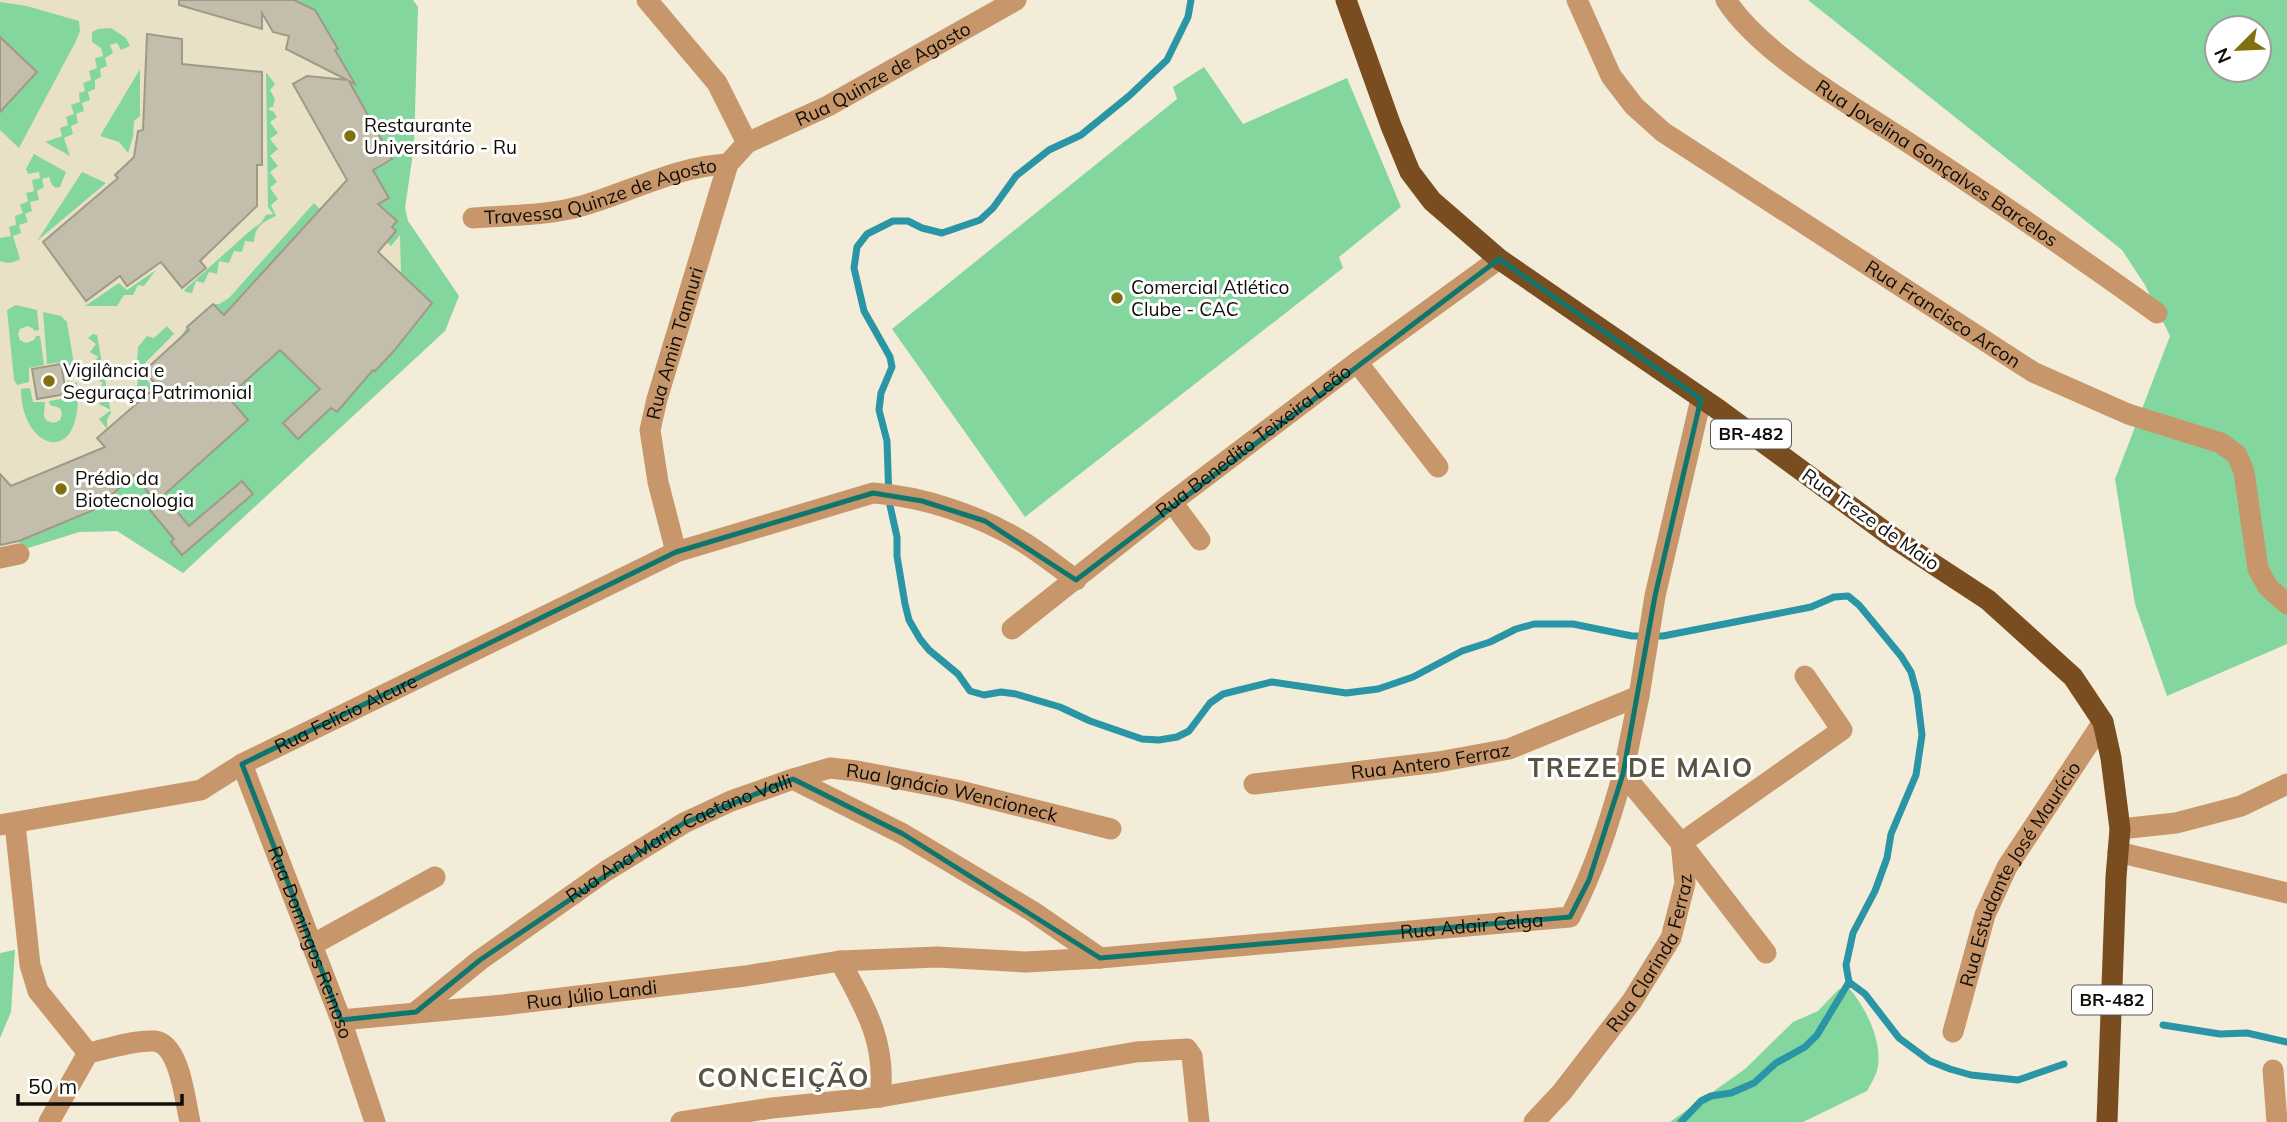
<svg xmlns="http://www.w3.org/2000/svg" width="2287" height="1122" viewBox="0 0 2287 1122" font-family="Mulish,sans-serif">
<rect width="100%" height="100%" fill="#f2ecd8"/>
<path fill="#e9e1c6" d="M0,0h413l5,7 -26,152 16,62 51,75 -14,35 -262,242 -66,-42 -38,1 -79,25z"/>
<path fill="#84d69f" fill-rule="evenodd" d="M294,0h119l5,7 -4,139 -9,62 3,13 51,75 -14,35 -262,242 -66,-42 -38,1 -57,18 -3,-9 -19,5v-19l49,1 48,-20 -16,-40 10,-10 28,31 21,-19 57,-39 18,19 33,-30 -70,-79 9,-14 23,26 56,9 -53,-58h6l10,-6 85,-95 6,6 -87,96 82,78 91,-103 -5,-7 -1,-38 -9,11 -27,-23 14,-19 10,-5 -15,-29 19,-11 -47,-84 3,-2 -12,-23 2,-2 -23,-38z
M1808,0h479v644l-120,52 -32,-92 -20,-125 55,-143 -25,-51 -23,-35zM2217,28h42v42h-42z
M0,2l27,4 52,15 1,10 -4,10 -57,107 -19,-18z
M111,28l15,10 4,8 -9,4 -4,-7 -7,2 3,8 -8,5 2,8 -7,3 1,8 -6,3v9l-7,3 2,8 -8,3 2,8 -8,3 2,9 -7,3 2,8 -9,4 6,18 -25,-14 17,-6 -2,-8 8,-3 -2,-8 8,-3 -3,-9 9,-3 -1,-9 6,-2 -2,-8 8,-3 -2,-9 8,-3 -2,-10 8,-2 -2,-8 -9,-6v-10l6,-3z
M1204,67l39,57 104,-46 54,129 -62,50 4,11 -318,249 -133,-188 285,-230 -4,-12z
M140,69v47l-6,5 -1,16 -5,16 -9,-11 -19,-6z
M266,72l9,12 -5,6 5,9 -2,8h-3l-1,3 4,1 4,6 -7,5 8,11 -8,6 8,10 -8,7 8,10 -8,6 7,10 -7,6 8,11 -7,6 5,11c-13,6 -21,10 -22,26l-9,-1 -3,11 -8,-1 -5,12 -10,-2 -2,13 -8,-2 -5,11 -8,-2 -4,12 -6,-1 -2,-2 68,-61 9,-6 5,-8 7,-1 -5,-7z
M34,154l32,18 -6,15 -4,1 -4,-3 -3,-8 -7,2 2,8 -7,4 2,9 -9,2 2,9 -7,3 3,8 -9,3 2,8 -8,3 7,23c-6,4 -12,5 -20,2v-23l11,-2 -2,-9 7,-2 -1,-9 8,-3 -3,-8 8,-4 -2,-8 8,-2 -2,-11 8,-2 -1,-6 -11,2 -2,-5z
M82,172l24,11 -69,58z
M156,270l-12,16 -6,-1 -5,10h-9l-7,11h-32l34,-23 8,7z
M16,305l21,5 2,20 -4,1 -3,-3 -4,-2 -8,3 -2,5 2,6 6,3 8,-3 2,-4h4l4,29 -15,3v14l-12,3 -3,-5 -7,-70z
M43,312l18,4 6,6 8,48 -1,5 -6,7 -4,-20 -17,2z
M167,326l7,8 -32,32 -5,-4 1,-15 9,-11 7,2z
M93,334l4,1 14,78 -4,6v10l-8,-10 12,-9 -12,-6 6,-7 -2,-4 -6,-2 6,-8 -8,-5 6,-8 -9,-5 6,-8 -8,-5 6,-8 -8,-6z
M139,371l14,16 -18,15z
M77,382c9,88 -56,70 -56,7l9,-1 3,14h12l-1,14 3,5 7,2 6,-3 2,-6 -2,-6 -10,-3 -1,-4 17,-3 3,-12z
M15,950l-4,62 -11,26v-85z
M1847,986c17,18 35,53 31,80 -1,8 -7,18 -11,25l-64,31h-133l75,-53 48,-47 25,-11 20,-21z"/>
<g fill="none" stroke-linecap="round" stroke-linejoin="round">
<path stroke="#2995a5" stroke-width="7" d="M1191,0l-3,17 -21,43 -38,36 -48,39 -32,15 -33,26 -23,32 -13,12 -38,13 -20,-5 -14,-7h-15l-26,13 -10,13 -3,21 10,43 26,46 2,10 -11,26 -2,17 8,31 2,60 8,36v19l8,48 4,16 11,19 9,11 29,24 12,17 14,4 17,-3 15,2 44,13 30,14 52,18 17,1 18,-3 12,-6 21,-28 13,-9 49,-12 74,11 32,-4 35,-12 49,-26 28,-9 26,-13 18,-5h39l59,12h31l148,-29 23,-10 14,-1 11,9 42,51 10,16 6,22 5,41 -6,40 -25,59 -4,24 -12,33 -22,42 -7,32 3,17 -32,53 -12,12 -29,16 -22,20 -23,10 -20,3 -10,5 -20,21
M1849,982l16,12 34,44 31,23 20,8 21,6 47,5 46,-16
M2163,1025l57,9 27,-1 40,9"/>
</g>
<path fill="#c3beab" stroke="#9f9a87" stroke-width="2" d="M179,0h115l21,10 23,39 -3,1 20,34 -6,-3 43,78 -19,11 16,28 -11,6 19,17 -5,6 4,4 -18,21 54,51 -39,49 -18,19 -2,-1 -36,42 -6,-4 -33,31 -15,-16 37,-34 -40,-39 -52,47 20,23 -92,82 -22,-27 -38,34 -77,32 -19,4v-71l11,12 94,-39 -8,-9 60,-52 -13,-15 45,-41 -2,-3 26,-23 11,11 123,-135 -54,-96 14,-8 40,4 -61,-31 3,-13 -16,-4 -11,-19v16l-83,-24z
M147,34l35,5v25l80,8v93h-5v41l-57,55 6,7 -24,20 -21,-26 -34,24 -7,-10 -34,25 -43,-59 75,-64 -3,-3 19,-18 4,-26 5,-1z
M0,37l37,35 -37,40z
M61,364l5,30 -29,5 -5,-30z
M242,481l11,13 -71,61 -11,-13 3,-3 -24,-29 15,-13 24,29z"/>
<g fill="none" stroke-linecap="round" stroke-linejoin="round">
<g stroke="#c7966a" stroke-width="21">
<path d="M647,0l70,83 30,60"/>
<path id="s1" d="M1577,0l34,76 23,30 29,26 370,240 95,42 93,29 16,12 7,17 14,97 10,18 19,17"/>
<path id="s2" d="M1726,0c36,56 132,109 189,147 82,54 163,109 242,166"/>
<path id="s3" d="M473,218c36,-3 76,-2 112,-13 47,-14 93,-39 143,-41"/>
<path d="M1357,362l81,105"/>
<path d="M1172,502l28,38"/>
<path id="s4" d="M676,552l-18,-70 -8,-52 7,-31 71,-235 19,-21 81,-37 188,-106"/>
<path d="M0,558l19,-4"/>
<path id="s5" d="M1012,629l160,-127 185,-140 142,-103"/>
<path id="s6" d="M242,764l99,256 34,102"/>
<path id="s7" d="M793,779l37,-11 27,3 99,19 155,39"/>
<path id="s8" d="M1254,784l184,-22 71,-13 130,-53"/>
<path d="M15,824l15,141 8,26 50,62"/>
<path id="s9" d="M0,825l201,-35 41,-26 434,-212 197,-59c49,3 108,23 150,49 18,11 35,25 53,38"/>
<path d="M2120,829l56,-6 65,-17 46,-22"/>
<path d="M2118,852l169,41"/>
<path d="M312,945l123,-68"/>
<path d="M1766,953l-85,-110 161,-113 -37,-54"/>
<path d="M840,961c25,46 47,82 40,136"/>
<path id="s10" d="M416,1012l64,-52 126,-89 78,-48 47,-22 62,-22 110,55 129,77 68,47"/>
<path id="s11" d="M341,1020l162,-15 242,-29 95,-15 97,-4 88,5 75,-4 470,-41c24,-46 39,-93 53,-143"/>
<path id="s12" d="M1953,1032l32,-117 22,-48 96,-145"/>
<path d="M2273,1070l4,52"/>
<path d="M49,1122l39,-69c21,-4 44,-13 66,-12 26,2 31,60 36,81"/>
<path d="M681,1122l91,-14 108,-11 256,-45 51,-3 5,7 7,66"/>
</g>
<path stroke="#c7966a" stroke-width="21" id="s13" d="M1534,1122l28,-30 70,-91 39,-63 14,-55 -4,-40 -58,-69 16,-78 16,-100 46,-197"/>
<path stroke="#7a4d20" stroke-width="21" d="M1346,0l45,126 19,46 22,29 67,58 220,151 173,127 96,63 85,77 30,45 8,36 9,71 -4,48 -9,245"/>
</g>
<path fill="none" stroke="#0f766e" stroke-width="5" stroke-linejoin="round" d="M1499,259l202,140 -46,197 -32,178 -34,106 -19,37 -470,41 -197,-124 -110,-55 -109,44 -204,137 -64,52 -75,8 -99,-256 434,-212 197,-59 49,8 63,20 91,59z"/>
<g fill="#82700e" stroke="#fff" stroke-width="2.5">
<circle cx="350" cy="136" r="7"/>
<circle cx="1117" cy="298" r="7"/>
<circle cx="49" cy="381" r="7"/>
<circle cx="61" cy="489" r="7"/>
</g>
<g text-anchor="middle" stroke-width="6" stroke-linejoin="round" paint-order="stroke">
<g fill="#fff" stroke="#575651" stroke-width="2">
<rect x="1711" y="419.5" width="80" height="29" rx="5"/>
<rect x="2072" y="985.5" width="80" height="29" rx="5"/>
</g>
<g font-size="18" font-weight="bold" fill="#0f0d07">
<text x="1751" y="440">BR-482</text>
<text x="2112" y="1006">BR-482</text>
</g>
<g font-size="19" fill="#0f0d07" stroke="#fff">
<text dy="7" stroke="none"><textPath href="#s4" startOffset="583">Rua Quinze de Agosto</textPath></text>
<text dy="7" stroke="none"><textPath href="#s2" startOffset="268">Rua Jovelina Gonçalves Barcelos</textPath></text>
<text dy="7" stroke="none"><textPath href="#s3" startOffset="131">Travessa Quinze de Agosto</textPath></text>
<text dy="7" stroke="none"><textPath href="#s1" startOffset="494">Rua Francisco Arcon</textPath></text>
<text dy="7" stroke="none"><textPath href="#s4" startOffset="215">Rua Amin Tannuri</textPath></text>
<text dy="7" stroke="none"><textPath href="#s5" startOffset="306">Rua Benedito Teixeira Leão</textPath></text>
<text transform="translate(1871 519) rotate(35)" y="7">Rua Treze de Maio</text>
<text dy="7" stroke="none"><textPath href="#s9" startOffset="368">Rua Felicio Alcure</textPath></text>
<text dy="7" stroke="none"><textPath href="#s8" startOffset="178">Rua Antero Ferraz</textPath></text>
<text dy="7" stroke="none"><textPath href="#s7" startOffset="163">Rua Ignácio Wencioneck</textPath></text>
<text dy="7" stroke="none"><textPath href="#s10" startOffset="317">Rua Ana Maria Caetano Valli</textPath></text>
<text dy="7" stroke="none"><textPath href="#s12" startOffset="173">Rua Estudante José Maurício</textPath></text>
<text dy="7" stroke="none"><textPath href="#s11" startOffset="1136">Rua Adair Celga</textPath></text>
<text dy="7" stroke="none"><textPath href="#s6" startOffset="191">Rua Domingos Reinoso</textPath></text>
<text dy="7" stroke="none"><textPath href="#s13" startOffset="208">Rua Clarinda Ferraz</textPath></text>
<text dy="7" stroke="none"><textPath href="#s11" startOffset="252">Rua Júlio Landi</textPath></text>
</g>
<g font-size="19" fill="#0f0d07" stroke="#fff" text-anchor="start">
<text x="364" y="132">Restaurante<tspan x="364" dy="22">Universitário - Ru</tspan></text>
<text x="1131" y="294">Comercial Atlético<tspan x="1131" dy="22">Clube - CAC</tspan></text>
<text x="63" y="377">Vigilância e<tspan x="63" dy="22">Seguraça Patrimonial</tspan></text>
<text x="75" y="485">Prédio da<tspan x="75" dy="22">Biotecnologia</tspan></text>
</g>
<g font-size="26" font-weight="bold" letter-spacing="2" fill="#585342" stroke="#fff">
<text x="1641" y="777">TREZE DE MAIO</text>
<text x="784" y="1087">CONCEIÇÃO</text>
</g>
</g>
<g transform="translate(2238 49) rotate(246)"><circle r="33" fill="#ffffff" stroke="#9f9e9c" stroke-width="2"/>
<path d="M0-5L12 26L0 18L-12 26Z" fill="#82700e"/>
<text y="-10" font-size="19" font-weight="bold" text-anchor="middle" fill="#0f0d07">N</text>
</g>
<path d="M18 1094v10h164v-10" fill="none" stroke="#0f0d07" stroke-width="3.5"/>
<text x="28" y="1094" font-size="21" fill="#0f0d07" stroke="#ffffff" stroke-width="5" paint-order="stroke">50 m</text>
</svg>
